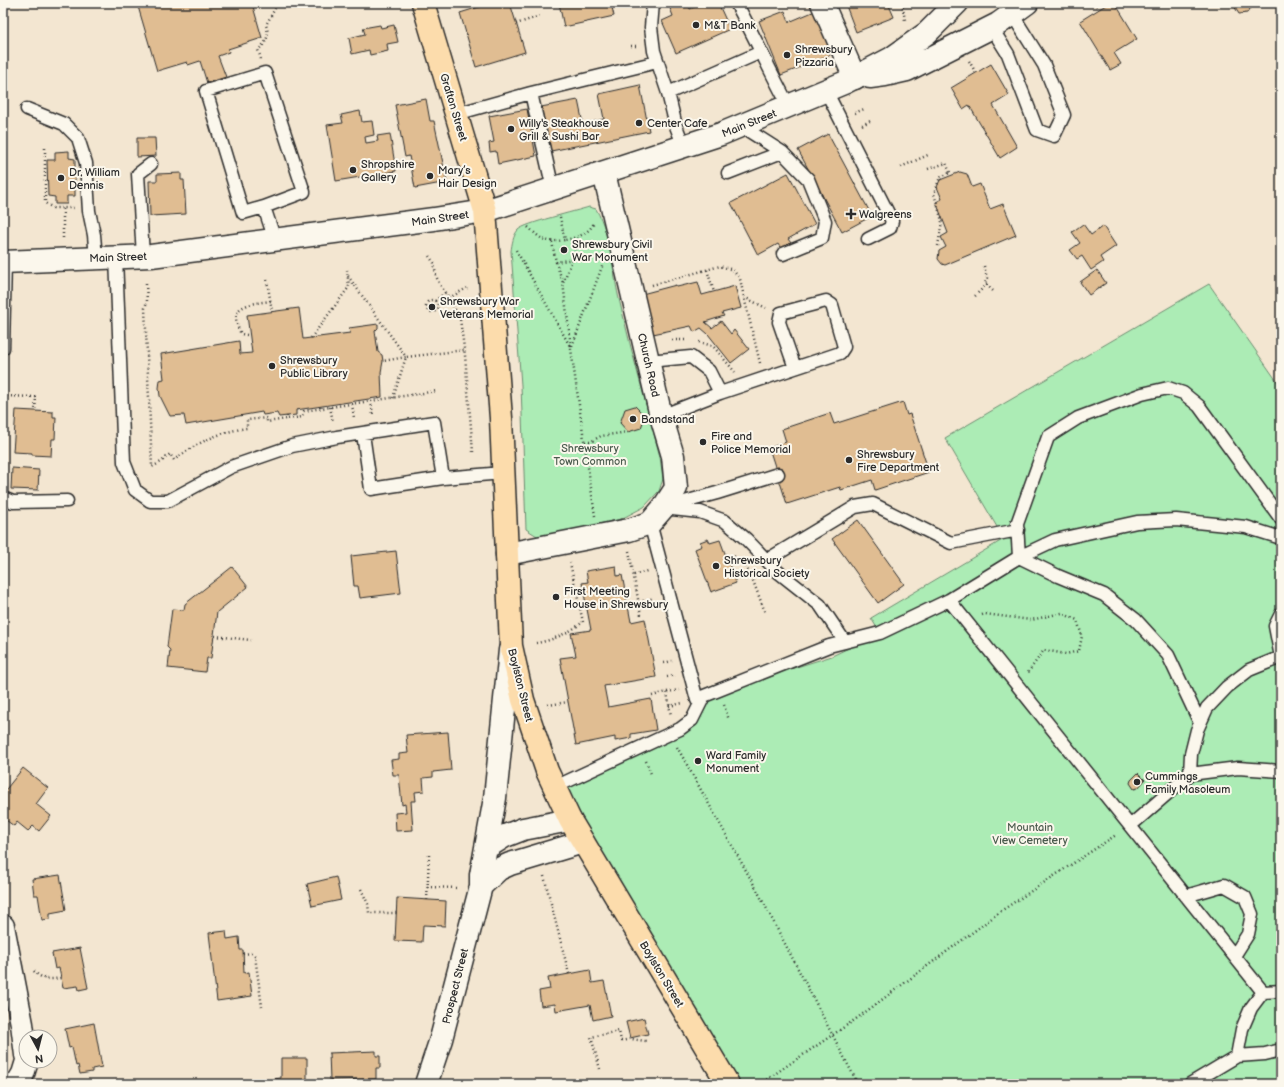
<svg xmlns="http://www.w3.org/2000/svg" width="1284" height="1087" viewBox="0 0 1284 1087" font-family="'Balsamiq Sans',sans-serif">
<rect width="100%" height="100%" fill="#f3e6d1"/>
<filter id="ink" filterUnits="userSpaceOnUse"><feTurbulence type="fractalNoise" baseFrequency=".025" numOctaves="2"/><feDisplacementMap in="SourceGraphic" scale="8" xChannelSelector="R" yChannelSelector="G"/><feConvolveMatrix kernelMatrix="1 2 1 2 8 2 1 2 1" color-interpolation-filters="sRGB"/></filter>
<g filter="url(#ink)">
<path fill="#acecb5" stroke="#6c8c70" d="M589,207l7,2c16,28 16,63 24,94 12,52 27,103 40,154l3,22 -4,12 -15,16 -23,12 -67,15 -17,2 -11,-7 -5,-144 -10,-134c1,-7 2,-15 7,-21 7,-7 59,-19 71,-23z
M1209,284l72,103v697h-553l-173,-297 125,-58 24,-33 128,-40 48,-23 -9,-15 133,-79 -59,-101z"/>
<path fill="#e0bd92" stroke="#2b2b2b" d="M137,3h115l10,35 -34,11 1,3 -11,4 8,21 -19,6 -7,-22 -12,4 -1,-3 -30,9z
M492,3h18l15,49 -49,15 -16,-54z
M559,3h52l3,13 -50,11z
M668,3h20l2,6 13,-6h15l12,26 -54,24 -14,-32 11,-5z
M845,3h43l6,14 -38,15z
M1109,3h6l22,36 -23,14 7,11 -11,6 -30,-49z
M1232,3h19l2,2 -6,8 -8,1z
M785,11l4,11 26,-11 16,41 -2,4 -48,19 -22,-54z
M380,25l1,3 13,-3 4,17 -11,2 1,7 -18,4 -1,-5 -17,4 -3,-16 16,-4 -2,-6z
M991,64l18,31 -16,10 24,42 -17,11 -31,-53 -6,4 -12,-21z
M640,85l9,46 -98,20 -10,-44 37,-7 5,24 21,-5 -5,-25z
M426,99l4,22h4l13,61 -32,6 -6,-32 -4,1 -10,-52z
M527,109l9,47 -38,8 -2,-13 -6,1 -1,-9 5,-1 -5,-26z
M360,111l2,11 10,-1 2,14 -9,2 1,6 12,-2 -1,-5 13,-2 6,37 -60,10 -9,-56 16,-2 -2,-8z
M828,134l44,82 -30,16 -44,-82z
M137,138h18l1,18 -19,1z
M69,151v7l6,1v37h-8v8h-12v-7l-7,-1 -1,-36h8v-8z
M960,172l7,2 5,13 8,-3 10,25 13,-5 13,31 -71,30 -3,-1 -4,-5 1,-8 7,-4 -5,-10 7,-4 -12,-31 6,-3 -5,-12 3,-7z
M181,173v7h3l2,34 -36,2 -1,-35h8v-7z
M788,173l27,51 -27,15 3,4 -10,6 -3,-5 -20,11 -27,-52z
M1083,224l8,11 12,-9 13,20 -16,11 3,5 -12,8 -9,-14 -5,3 -7,-9 10,-7 -8,-11z
M1097,270l9,13 -17,12 -9,-13z
M698,282l4,13 33,-9 6,22 -19,5 2,3 -19,6 7,6 9,-7 10,13 3,-4 15,19 -18,14 -23,-29 -7,-6 -7,4 -3,-6 -38,8 -11,-40 34,-9 1,2z
M299,308l4,31 47,-6 -1,-5 29,-4v4l-3,3 3,21 4,3 1,6 -2,11 1,25 -86,13v5l-17,2 -2,-4 -14,2 -1,-3 -76,13 -2,-10 -14,1 -10,-20 -1,-8 1,-8 4,-1 -3,-25 78,-13 1,13 12,-1 -5,-38z
M903,402l4,13 3,-1 19,58 -54,18 -3,-10 -31,10 -1,-3 -53,17 -18,-56 17,-6 -4,-13 48,-16 4,11z
M635,406l10,10 -4,12 -13,4 -8,-9 5,-14z
M16,410l37,2v5h3l-1,22h-3l-1,17 -19,-1v-2l-19,-1z
M12,468l27,2 -1,20 -27,-1z
M858,520l46,64 -26,19 -46,-64z
M708,539l2,4 10,-3 16,43 -25,9 -16,-43 7,-3 -2,-4z
M396,551l5,42 -41,5 -2,-12h-4l-3,-30z
M616,566l1,10 5,-1 9,47 14,-3 11,58 -52,9 4,21 43,-8 5,31 -25,4v4l-16,3v-4l-39,8 -16,-87 16,-2 -5,-23 20,-3 -9,-47 6,-1 -2,-11z
M232,567l16,20 -31,25 -6,46h-4l-2,14 -37,-4 2,-18 -3,-3 5,-38 12,1 1,-6z
M448,732l3,38 -18,2v5l-10,1 1,13 -9,1 1,9h-5l2,29 -17,1 -1,-18 11,-1 -1,-8 -3,1 -3,-30h-6l-2,-15 8,-1v-5l9,-1 -2,-18z
M23,768l25,20 -12,16 15,12 -12,15 -6,-5 -5,5 -11,-9 -3,4 -11,-8v-25z
M1138,773l7,7 -7,8 -4,1 -4,-6 1,-3z
M60,875l6,35 -16,3v6l-8,1 -4,-25h-4l-2,-16z
M336,877l5,23 -29,6 -5,-22z
M397,898l49,3 -1,25 -22,-1 -1,17 -27,-1z
M226,931l1,8 12,-2 1,13h3l1,23 5,-1 3,24 -35,5 -8,-68z
M80,948l8,40 -9,2 -1,-4 -15,2 -4,-20 -4,1 -3,-16z
M590,970l2,13 12,-2 7,35 -18,4 -3,-15 -34,6 -1,-7 -14,2 -2,-15 11,-2 -2,-11z
M644,1018l4,16 -18,4 -4,-16z
M94,1023l8,44 -10,2v3l-12,2 -2,-9 -2,1 -4,-19 -3,1 -4,-19z
M376,1051v5h4v12h-4v11l-46,1 -1,-27z
M281,1058h26v26h-33v-5l7,-1z"/>
<g fill="none" stroke-linecap="round" stroke-linejoin="round">
<defs>
<path id="lane" d="M653,3l-2,24 3,24 14,42 8,33 8,21
M736,3c19,34 34,69 53,103
M991,27l17,27 29,76 17,6 10,-21 -20,-50 -32,-51
M826,91l66,130 -2,7 -22,11
M531,93l22,96
M668,93l93,-41
M27,109l37,15 14,14 8,25 3,48 5,24 2,23
M456,114l75,-21 126,-31
M741,126l41,26 26,27 17,42 -3,17 -39,16
M728,173l54,-21
M264,207l-21,6 -37,-122 59,-18 39,119 -40,15 11,33
M143,256l-5,-82 13,-10
M116,257l8,205 11,28 15,11h18l63,-34 61,-21 45,-9 97,-15 9,56 -72,11 -8,-55
M3,348l2,-86
M648,361l43,-4 18,14 11,22 -59,23
M720,393l120,-40 4,-6 -12,-42 -6,-4 -45,12 -2,9 16,46
M443,478l60,-5
M3,498l10,4 54,-1
M670,506l47,-13 61,-19
M663,508l37,4 25,9 21,18 31,32 43,34 25,37
M650,523l47,177 7,-4
M1019,557l-2,-33 31,-87 30,-19 64,-24 26,-6 15,5 16,13 82,113
M1019,557l39,19 46,19 32,25 32,35 32,68
M767,560l88,-53 18,-3 78,39 67,-13
M949,600l70,-43 36,-17 82,-18 39,-2 70,7 35,11
M1281,614l-6,12 6,31
M1190,774l1,-20 6,-24 10,-22 20,-21 22,-17 32,-13
M555,787l125,-58 12,-9 12,-24 125,-50 51,-13 69,-33 314,392
M1130,826l60,-52 48,-6 43,3
M1186,896l38,-11 21,12 7,17 -4,20 -14,22
M1281,991l-18,1 -12,16 -9,21 -5,27 28,-2 16,-4
M1190,1084l47,-28"/>
<path id="street" d="M822,3l33,75
M507,554l122,-24 21,-7 13,-15 13,-20 -3,-32 -12,-40 -57,-243
M3,926l19,98 4,31
M17,1084l6,-10 4,-13"/>
<path id="secondary" d="M870,77l15,-2 22,-5 91,-46 29,-21
M3,262l148,-6 283,-37 51,-8 236,-77 125,-52 46,-24 35,-25 30,-30
M486,848l19,-12 18,-7 47,-9
M481,886l18,-17 11,-5 73,-22
M426,1084l15,-45 40,-153v-11l14,-77 15,-148"/>
<path id="primary" d="M423,3l62,208 16,207 10,228 12,54 24,71 23,49 158,264"/>
</defs>
<use href="#lane" stroke="#2b2b2b" stroke-width="15"/>
<use href="#street" stroke="#2b2b2b" stroke-width="25"/>
<use href="#secondary" stroke="#2b2b2b" stroke-width="25"/>
<use href="#primary" stroke="#2b2b2b" stroke-width="25"/>
<path stroke="#2b2b2b" stroke-width="2.5" stroke-dasharray="1 3" stroke-linecap="butt" d="M902,3l3,17
M1094,3l4,6
M516,24l24,-8
M631,46h8
M261,59l-3,-9c8,-7 12,-14 8,-25l12,-22
M969,61l7,12
M855,113l9,-4
M862,125l8,-4
M45,148v55l8,5h21
M901,167l27,-12
M928,169l18,-6 5,12
M63,209v30
M560,217l5,23c13,-3 22,-5 29,-17
M528,227c15,14 17,16 37,13
M552,242l4,20 18,-3 1,-2 -1,-18
M938,246l4,-25 -8,-27 6,-17 10,-4
M516,250l55,98
M429,256l5,7 2,13 3,7 10,15 11,21 5,36 8,97
M556,262l7,21
M984,266l3,12 -2,5 9,9
M707,270l7,22
M348,276l58,81 -23,4
M267,280l5,31
M146,284l1,17 -2,7 7,159 9,-5 9,-8 4,6c23,-17 44,-28 73,-32v-8l20,-2v4l20,-3
M652,285l68,-19 13,4 7,9 4,18
M975,296l12,-12
M449,298l18,-10
M426 306a6 6 0 1 1 12 0a6 6 0 1 1-12 0Z
M435,301l11,-9
M247,335l-6,-1c-15,-29 7,-30 30,-33
M311,338l38,-51 -2,-17
M672,340h14
M699,342l14,4 22,26
M571,346l-8,-63 9,-23
M760,363l-16,-66 22,11
M3,396l33,1 -1,14
M393,398l13,-41 59,-7
M371,401l2,14
M352,404l2,14
M330,407l3,15
M287,416v3l15,-2 2,-6 133,-20
M585,442h5l11,-6 27,-4
M595,516l-24,-167 32,-85
M629,551l12,64
M727,560l9,-4 14,17 15,39
M634,575l13,-4
M639,602l15,-4
M982,615l3,-1 46,6 31,-7 15,7 5,16 -3,15 -13,3 -22,-4 -17,24
M215,636l36,4
M536,643c16,-2 34,-11 47,-21l-13,-59
M664,663l8,-2
M667,677l8,-1
M667,692l12,-2
M652,696l15,-4 4,24
M548,705l20,-3
M724,705l5,15
M669,706l14,-3
M677,747l81,145 100,192
M646,761l5,13
M544,876l25,98
M427,887l32,1
M361,889l7,15 1,9h28
M427,900l2,-45
M243,954l9,-1 3,3 7,51
M34,971c8,9 16,9 27,7
M600,1069l-9,-32 28,-6 2,10 10,-2 15,2
M760,1084l96,-65 148,-110 112,-74"/>
<use href="#lane" stroke="#fbf7ec" stroke-width="12"/>
<use href="#street" stroke="#fbf7ec" stroke-width="22"/>
<use href="#secondary" stroke="#fbf7ec" stroke-width="22"/>
<use href="#primary" stroke="#fcdcac" stroke-width="22"/>
</g>
</g>
<g fill="#2b2b2b" stroke="#fbf7ec" stroke-width="1.5">
<circle cx="696" cy="25" r="4"/>
<circle cx="787" cy="55" r="4"/>
<circle cx="639" cy="123" r="4"/>
<circle cx="511" cy="129" r="4"/>
<circle cx="353" cy="170" r="4"/>
<circle cx="430" cy="176" r="4"/>
<circle cx="61" cy="178" r="4"/>
<path d="M849 208h4v4h4v4h-4v4h-4v-4h-4v-4h4z"/>
<circle cx="564" cy="250" r="4"/>
<circle cx="432" cy="307" r="4"/>
<circle cx="272" cy="366" r="4"/>
<circle cx="633" cy="419" r="4"/>
<circle cx="703" cy="442" r="4"/>
<circle cx="849" cy="460" r="4"/>
<circle cx="716" cy="566" r="4"/>
<circle cx="556" cy="597" r="4"/>
<circle cx="698" cy="761" r="4"/>
<circle cx="1137" cy="782" r="4"/>
</g>
<g text-anchor="middle" stroke-width="4" stroke-linejoin="round" paint-order="stroke">
<g font-size="11" fill="#2b2b2b" stroke="#fbf7ec" text-anchor="start">
<text x="704" y="29">M&amp;T Bank</text>
<text x="795" y="53">Shrewsbury<tspan x="795" dy="13">Pizzaria</tspan></text>
<text x="519" y="127">Willy's Steakhouse<tspan x="519" dy="13">Grill &amp; Sushi Bar</tspan></text>
<text x="647" y="127">Center Cafe</text>
<text x="361" y="168">Shropshire<tspan x="361" dy="13">Gallery</tspan></text>
<text x="438" y="174">Mary’s<tspan x="438" dy="13">Hair Design</tspan></text>
<text x="69" y="176">Dr. William<tspan x="69" dy="13">Dennis</tspan></text>
<text x="859" y="218">Walgreens</text>
<text x="572" y="248">Shrewsbury Civil<tspan x="572" dy="13">War Monument</tspan></text>
<text x="440" y="305">Shrewsbury War<tspan x="440" dy="13">Veterans Memorial</tspan></text>
<text x="280" y="364">Shrewsbury<tspan x="280" dy="13">Public Library</tspan></text>
<text x="641" y="423">Bandstand</text>
<text x="711" y="440">Fire and<tspan x="711" dy="13">Police Memorial</tspan></text>
<text x="857" y="458">Shrewsbury<tspan x="857" dy="13">Fire Department</tspan></text>
<text x="724" y="564">Shrewsbury<tspan x="724" dy="13">Historical Society</tspan></text>
<text x="564" y="595">First Meeting<tspan x="564" dy="13">House in Shrewsbury</tspan></text>
<text x="706" y="759">Ward Family<tspan x="706" dy="13">Monument</tspan></text>
<text x="1145" y="780">Cummings<tspan x="1145" dy="13">Family Masoleum</tspan></text>
</g>
<g font-size="11" fill="#2b2b2b" stroke="#fbf7ec">
<text transform="translate(454 107) rotate(73)" y="4">Grafton Street</text>
<text transform="translate(749 123) rotate(-22)" y="4">Main Street</text>
<text transform="translate(440 218) rotate(-8)" y="4">Main Street</text>
<text transform="translate(118 257) rotate(-2)" y="4">Main Street</text>
<text transform="translate(649 365) rotate(77)" y="4">Church Road</text>
<text transform="translate(521 685) rotate(76)" y="4">Boylston Street</text>
<text transform="translate(662 974) rotate(59)" y="4">Boylston Street</text>
<text transform="translate(455 986) rotate(-76)" y="4">Prospect Street</text>
</g>
<g font-size="11" fill="#4b5b4e" stroke="#fbf7ec">
<text x="590" y="452">Shrewsbury<tspan x="590" dy="13">Town Common</tspan></text>
<text x="1030" y="831">Mountain<tspan x="1030" dy="13">View Cemetery</tspan></text>
</g>
</g>
<rect width="1284" height="1087" fill="none" stroke="#fbf7ec" stroke-width="16"/>
<rect x="8" y="8" width="1268" height="1071" fill="none" stroke="#2b2b2b" stroke-width="1.5" filter="url(#ink)"/>
<g transform="translate(38 1049) rotate(173)"><circle r="19" fill="#fbf7ec" stroke="#a8a59f"/>
<path d="M0-3L7 15L0 10L-7 15Z" fill="#2b2b2b"/>
<text y="-6" font-size="11" font-weight="bold" text-anchor="middle" fill="#2b2b2b">N</text>
</g>
</svg>
